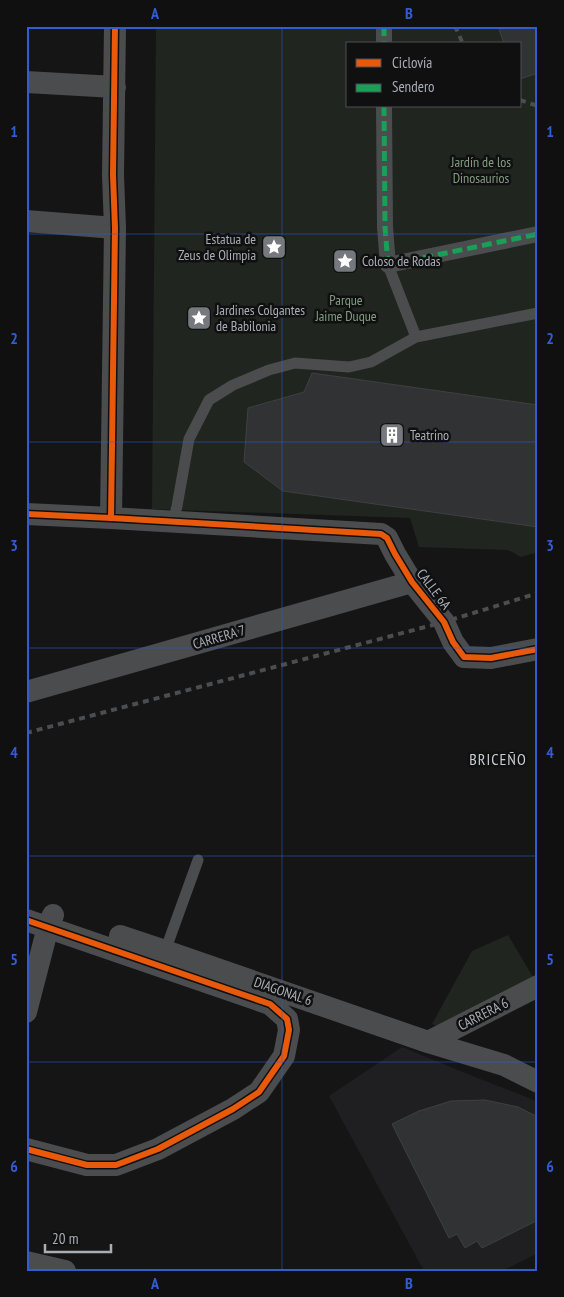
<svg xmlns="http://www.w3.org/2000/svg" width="564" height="1297" viewBox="0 0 564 1297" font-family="'PT Sans Narrow',sans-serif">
<rect width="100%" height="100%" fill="#151516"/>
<path fill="#1f1f21" d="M402,1047l78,32 39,15 19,8v151l-36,18h-78l-95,-175z"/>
<path fill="#202520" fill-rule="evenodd" d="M156,26h382v526l-17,5 -13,-7 -89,-3 -9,-29 -258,-9zM348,44h172v62h-172z
M508,935l28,47 -92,47 -12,-5 40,-73z"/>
<path fill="#313233" stroke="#3e4042" d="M498,26h40v47l-18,6v-35h-16z
M312,373l226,32v122l-255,-36 -39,-29 4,-54 56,-16z
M485,1100l33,7 20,10v103l-56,28 -5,-7 -12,7 -8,-14 -8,4 -57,-114 27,-13 32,-10z"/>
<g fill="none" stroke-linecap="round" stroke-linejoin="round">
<path stroke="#4a4c4e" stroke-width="11" d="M388,265l28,72
M173,522l4,-16 12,-67 20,-39 24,-15 36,-15 26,-7 54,4 22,-5 45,-25 122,-24
M165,951l33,-91"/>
<path stroke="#4a4c4e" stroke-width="16" d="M384,26v18
M384,106l1,121 3,38 150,-31"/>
<path stroke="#4a4c4e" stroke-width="22" d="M26,82l89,5
M26,221l89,7
M26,514l85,4 270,16 6,4 8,16 17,28 32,40 9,20 11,15 27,1 47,-9
M111,518l4,-290 -2,-53 2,-149
M26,692l386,-110
M26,920l244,84 17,15 2,11 -5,26 -25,36 -26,17 -75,40 -42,16h-29l-61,-16
M120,936l45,15 263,91 76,23 34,17
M26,1012l22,-85 5,-12
M428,1042l110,-56
M26,1262l39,9"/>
<path stroke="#4b4d4f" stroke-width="4" stroke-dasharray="6 5" stroke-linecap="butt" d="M455,26l8,18
M520,100l18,6
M26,733l418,-111 94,-29"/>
<path stroke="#1a9f57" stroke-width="5" stroke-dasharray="10 5" stroke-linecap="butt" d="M384,26v18
M384,106l1,121 3,38 150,-31"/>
<defs>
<path id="cycleway" d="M26,514l85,4 270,16 6,4 8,16 17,28 32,40 9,20 11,15 27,1 47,-9
M111,518l4,-290 -2,-53 2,-149
M26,920l244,84 17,15 2,11 -5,26 -25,36 -26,17 -75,40 -42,16h-29l-61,-16"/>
</defs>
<use href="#cycleway" stroke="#101011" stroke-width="9"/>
<use href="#cycleway" stroke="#e8590c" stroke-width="6"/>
</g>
<path fill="none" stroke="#325cd3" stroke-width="1" stroke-opacity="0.55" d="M282,26v1245M26,234h512M26,442h512M26,648h512M26,856h512M26,1062h512"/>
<defs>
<symbol id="sight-square" viewBox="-11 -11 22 22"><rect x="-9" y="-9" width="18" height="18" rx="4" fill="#75787d" stroke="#101011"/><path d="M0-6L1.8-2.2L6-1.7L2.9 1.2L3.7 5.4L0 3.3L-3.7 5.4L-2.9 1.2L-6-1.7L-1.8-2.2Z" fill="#fff"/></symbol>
<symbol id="building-square" viewBox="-11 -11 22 22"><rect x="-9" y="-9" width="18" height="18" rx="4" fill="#75787d" stroke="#101011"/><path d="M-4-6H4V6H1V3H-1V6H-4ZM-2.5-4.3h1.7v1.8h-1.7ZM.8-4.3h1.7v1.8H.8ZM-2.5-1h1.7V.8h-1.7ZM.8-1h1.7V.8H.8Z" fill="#fff"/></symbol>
</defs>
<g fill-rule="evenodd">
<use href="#sight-square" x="260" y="233" width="28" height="28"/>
<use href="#sight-square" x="331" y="247" width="28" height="28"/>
<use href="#sight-square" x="185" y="304" width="28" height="28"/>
<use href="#building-square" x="378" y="421" width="28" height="28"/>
</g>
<g text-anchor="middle" stroke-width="5" stroke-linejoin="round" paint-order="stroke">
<g font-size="14" fill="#849d82" stroke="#101011">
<text x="481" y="167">Jardín de los<tspan x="481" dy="16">Dinosaurios</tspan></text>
<text x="346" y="305">Parque<tspan x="346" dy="16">Jaime Duque</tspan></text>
</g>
<g font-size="14" fill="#a8aeb5" stroke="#101011" text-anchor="start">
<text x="256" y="244" text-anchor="end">Estatua de<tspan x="256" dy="16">Zeus de Olimpia</tspan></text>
<text x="362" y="266">Coloso de Rodas</text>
<text x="216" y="315">Jardines Colgantes<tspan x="216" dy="16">de Babilonia</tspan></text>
<text x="410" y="440">Teatrino</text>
</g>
<g font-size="14" fill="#a8aeb5" stroke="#101011">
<text transform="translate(434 589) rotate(53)" y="5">CALLE 6A</text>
<text transform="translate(219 637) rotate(-16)" y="5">CARRERA 7</text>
<text transform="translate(283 991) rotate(19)" y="5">DIAGONAL 6</text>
<text transform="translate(483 1014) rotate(-27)" y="5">CARRERA 6</text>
</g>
<g font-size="16" letter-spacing="1" fill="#c9ccd1" stroke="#101011">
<text x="498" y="765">BRICEÑO</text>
</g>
</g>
<rect width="564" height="1297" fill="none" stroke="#101011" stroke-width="55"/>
<rect x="346" y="42" width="175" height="65" fill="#101011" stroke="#4d4f53"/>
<rect x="356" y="59" width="25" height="8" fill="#e8590c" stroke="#4d4f53"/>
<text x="392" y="68" font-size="15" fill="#a8aeb5">Ciclovía</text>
<rect x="356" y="84" width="25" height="8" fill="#1a9f57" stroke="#4d4f53"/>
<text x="392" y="92" font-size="15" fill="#a8aeb5">Sendero</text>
<path d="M45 1244v8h66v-8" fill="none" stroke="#a8aeb5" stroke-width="2.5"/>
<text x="52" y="1244" font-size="15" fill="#a8aeb5" stroke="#101011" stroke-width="4" paint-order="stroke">20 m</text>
<rect x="28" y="28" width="508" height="1242" fill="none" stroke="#325cd3" stroke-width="2"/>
<g font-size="16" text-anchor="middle" font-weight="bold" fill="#325cd3">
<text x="155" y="19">A</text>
<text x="409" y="19">B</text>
<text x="14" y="137">1</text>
<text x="550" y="137">1</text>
<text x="14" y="344">2</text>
<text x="550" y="344">2</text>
<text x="14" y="551">3</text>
<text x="550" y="551">3</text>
<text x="14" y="758">4</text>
<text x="550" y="758">4</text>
<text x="14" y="965">5</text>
<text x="550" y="965">5</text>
<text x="14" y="1172">6</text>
<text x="550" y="1172">6</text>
<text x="155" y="1289">A</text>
<text x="409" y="1289">B</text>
</g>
</svg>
